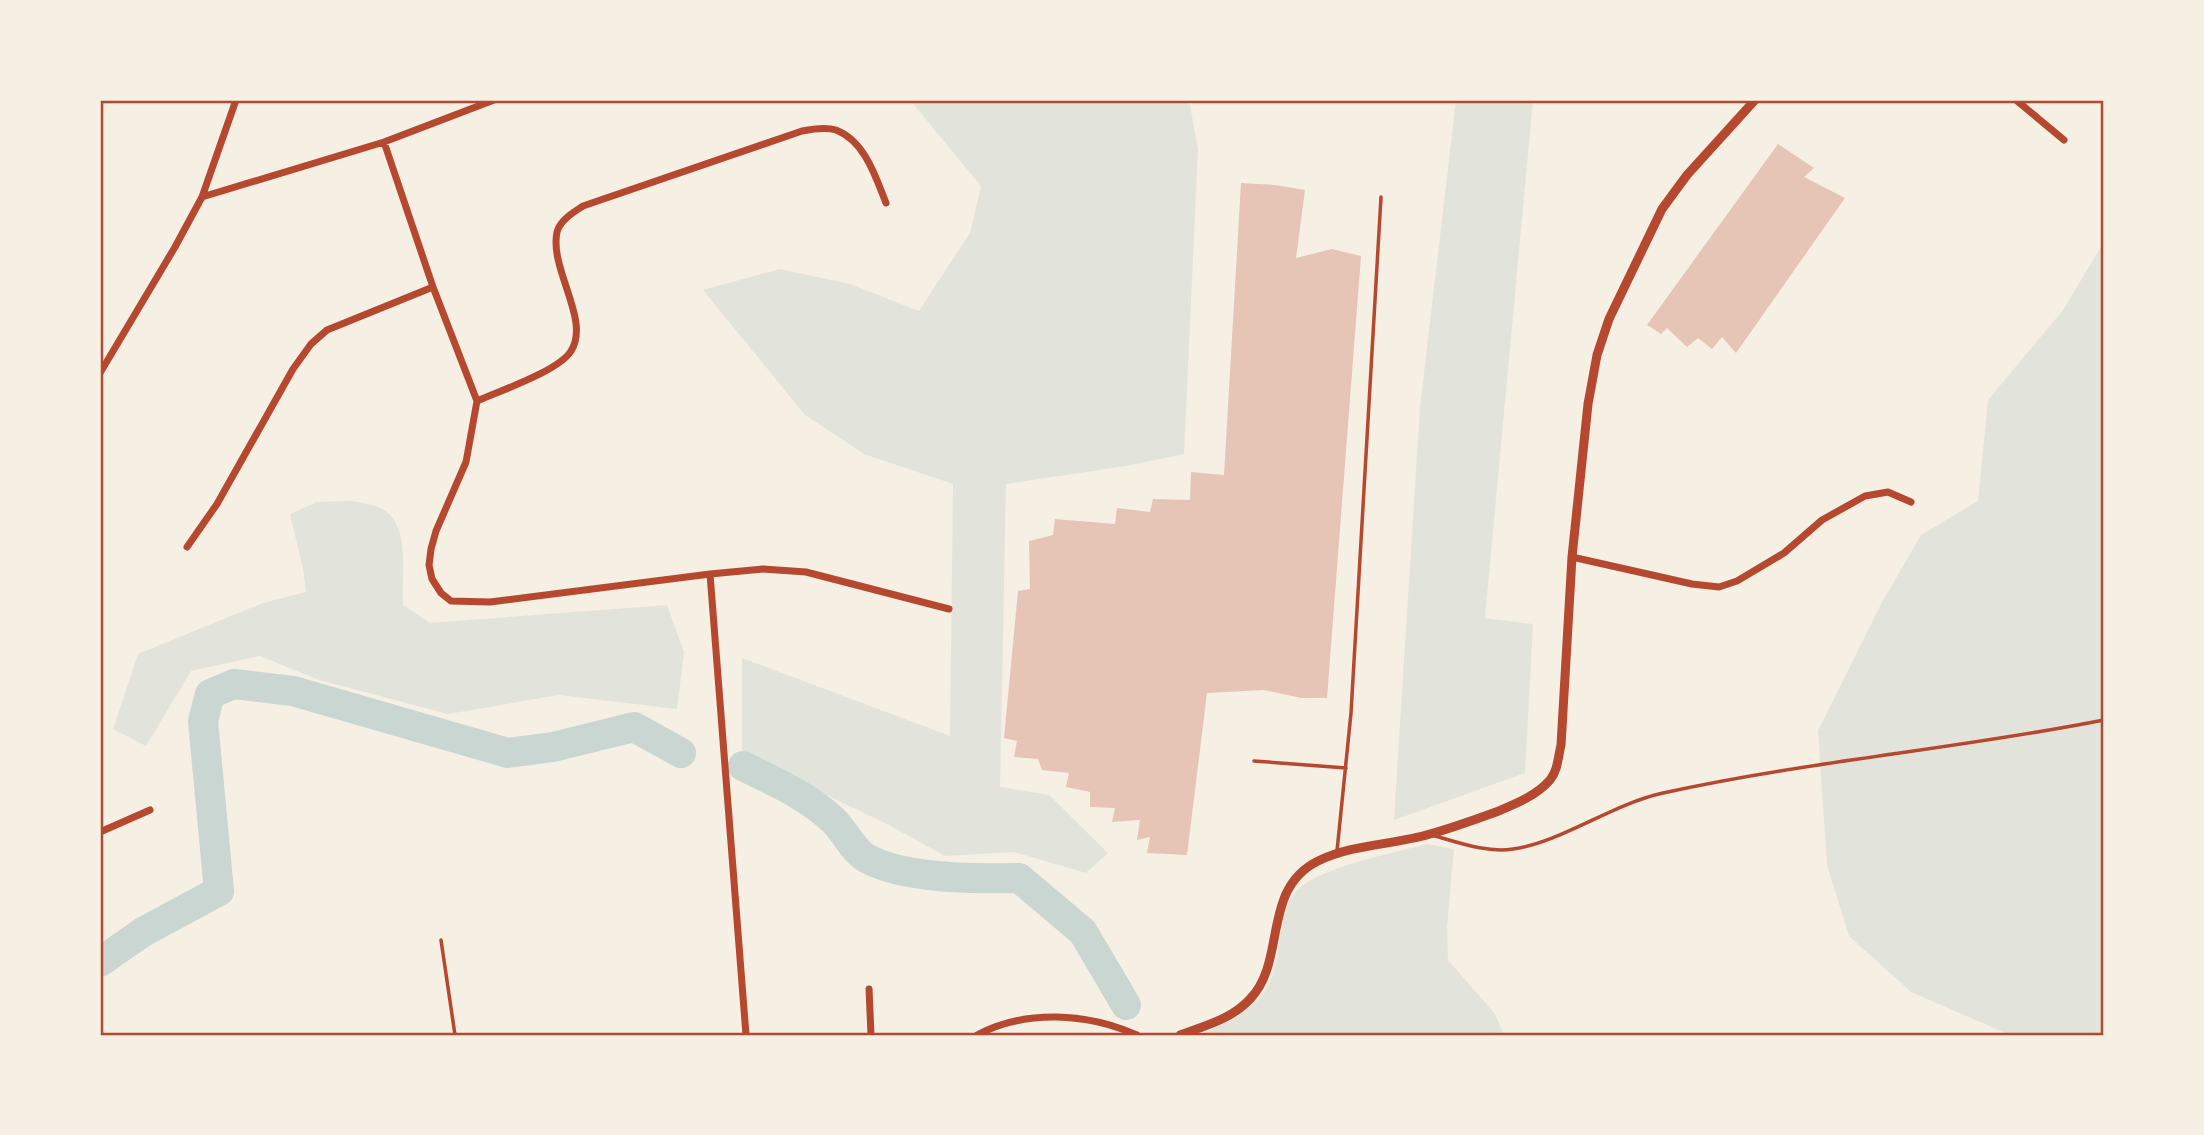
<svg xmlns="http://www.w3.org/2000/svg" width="2204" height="1135" viewBox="0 0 2204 1135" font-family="Georgia,serif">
<rect width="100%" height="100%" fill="#f6efe4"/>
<path fill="#e2e4dc" d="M910,100h279l9,49 -14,305 -58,12 -120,18 -6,303 49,8 59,58 -22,20 -72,-21 -69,4 -58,-32 -145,-69v-97l208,78 3,-252 -89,-30 -59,-39 -102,-125 77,-21 70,15 69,27 51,-78 11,-47z
M1456,100h77l-48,518 48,6 -8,149 -131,47 26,-413z
M2104,242v793h-94l-99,-43 -62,-56 -22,-71 -9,-134 63,-127 40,-69 57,-34 10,-101 75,-90z
M351,501c13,2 27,4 37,12 22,19 13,66 15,92l27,18 237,-18 17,47 -7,57 -118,-14 -111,19 -129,-34 -59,-24 -69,15 -45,75 -33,-17 25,-75 125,-51 43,-11 -3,-23 -13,-55 27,-12z
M1427,844l27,5 -7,78 1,33 47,54 9,21h-303c46,-22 72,-34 78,-90 2,-16 5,-38 15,-51 19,-26 100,-41 133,-50z"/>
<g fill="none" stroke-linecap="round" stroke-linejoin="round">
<path stroke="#c9d6d2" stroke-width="30" d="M743,766c32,16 65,30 91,55 11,11 19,29 32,37 37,21 110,21 153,20l64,54 43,73
M100,962l43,-30 76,-41 -16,-170 7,-27 24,-10 59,7 215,62 45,-6 81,-20 47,26"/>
</g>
<path fill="#e6c5b7" d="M1778,144l36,24 -10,9 41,21 -109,155 -14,-16 -10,12 -14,-11 -11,9 -20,-19 -6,6 -14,-9z
M1241,183l34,2 30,5 -9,68 36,-9 29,7 -34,442h-26l-37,-8 -57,3 -20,162 -40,-2 3,-16 -13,3 3,-20 -28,2 3,-14 -25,-1v-15l-24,-5 3,-14 -27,-3 -4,-11 -24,-2 3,-16 -13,-3 14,-147 12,-2 -1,-48 24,-6 2,-16 60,5 2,-16 33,4 3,-13 37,1 1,-28 33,3z"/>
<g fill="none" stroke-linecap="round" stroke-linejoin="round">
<path stroke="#b5482f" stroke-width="3.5" d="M1254,761l92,7
M1435,836c25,7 52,17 78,13 49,-7 99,-45 150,-56 145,-32 295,-44 441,-73
M1337,851l14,-138 30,-516
M441,940l14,95"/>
<path stroke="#b5482f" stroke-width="7" d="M2016,100l48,40
M384,142l49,145 44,114 -11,61 -30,69 -5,18 -2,16 3,14 9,14 10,8 39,1 220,-28 36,461
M202,197l182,-55 110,-42
M100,373l75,-126 27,-50 34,-97
M477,401c22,-10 82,-30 94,-50 20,-31 -22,-82 -14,-119 3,-12 17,-20 26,-26l219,-75c10,-2 24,-4 34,-1 29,11 40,48 50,73
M187,547l30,-43 76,-135 18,-25 16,-14 106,-43
M1572,557l120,27 27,3 18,-6 47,-28 38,-33 43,-24 23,-4 23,10
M710,574l53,-5 43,3 143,37
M100,832l50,-22
M869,989l2,46
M977,1035c49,-26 110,-22 160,0"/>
<path stroke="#b5482f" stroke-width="9" d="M1180,1035c24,-9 52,-16 70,-36 37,-38 11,-110 68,-138 35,-17 75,-16 112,-27 22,-6 44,-14 66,-22 19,-8 40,-16 54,-32 8,-10 8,-23 11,-35l11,-188 16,-153 9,-49 12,-36 53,-110 25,-34 68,-75"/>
</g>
<rect width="2204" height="1135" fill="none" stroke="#f6efe4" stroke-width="203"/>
<rect x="102" y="102" width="2000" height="932" fill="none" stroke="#b5482f" stroke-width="2.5"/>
</svg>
